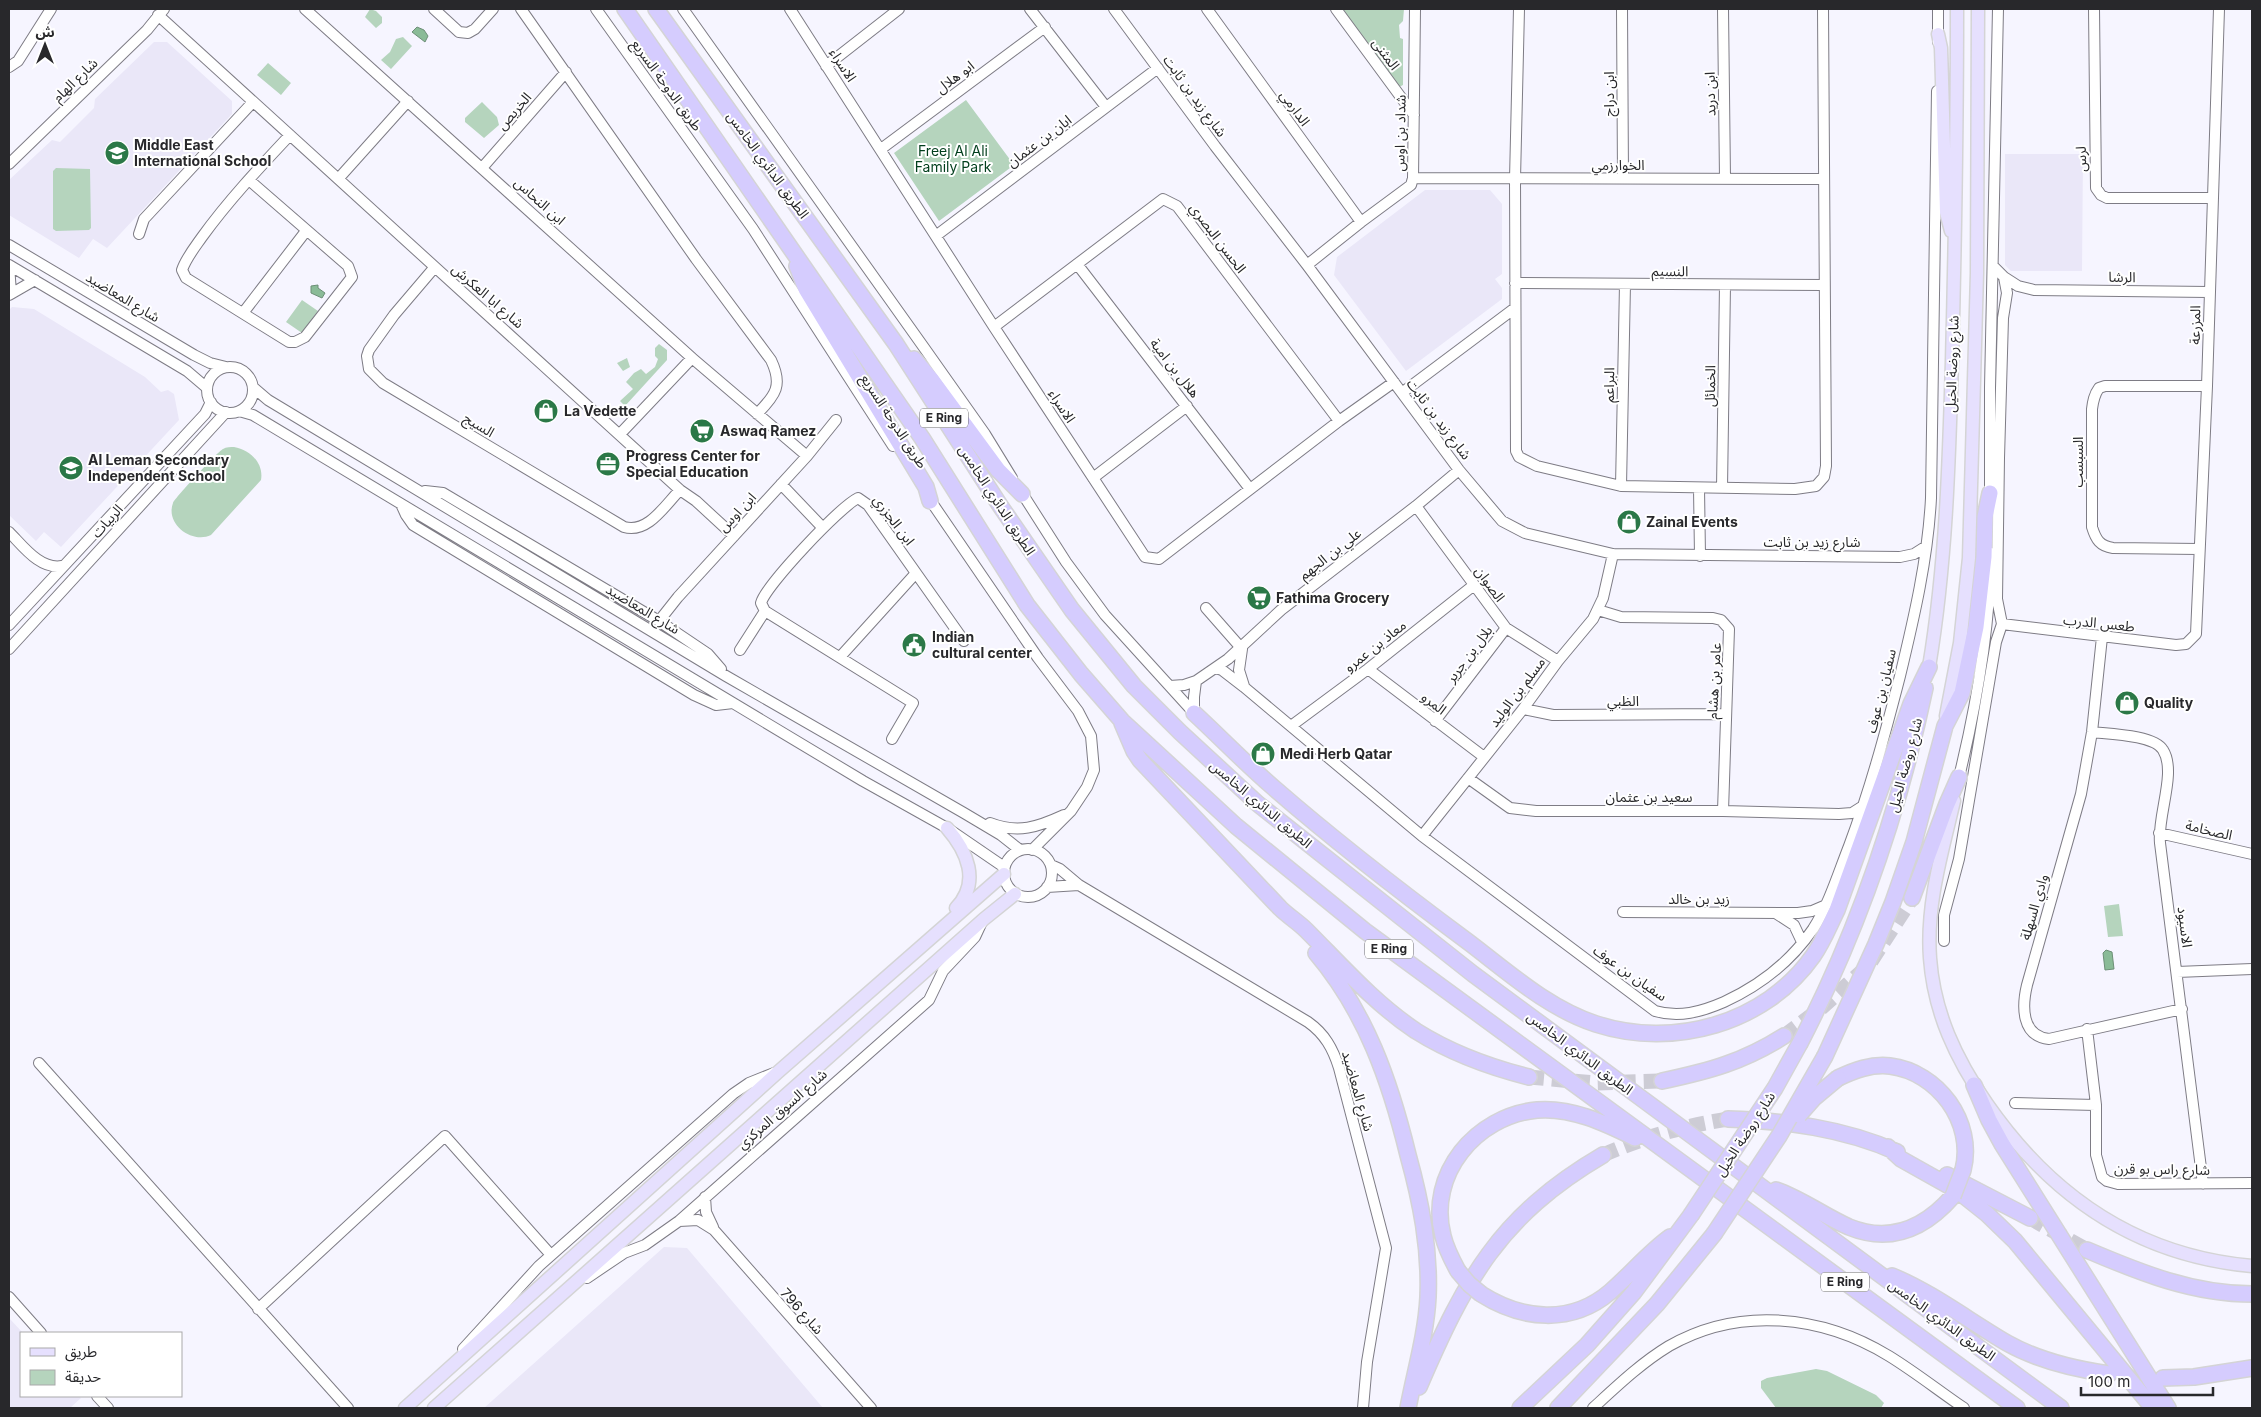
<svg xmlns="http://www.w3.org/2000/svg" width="2261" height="1417" viewBox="0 0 2261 1417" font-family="Inter,'Noto Sans Arabic',sans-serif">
<rect width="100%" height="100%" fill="#f6f5ff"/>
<path fill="#eae7f8" d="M154,42h13l65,59v13l-125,134 -14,-9 -14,19 -70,-43v-35l43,-40 8,2 34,-34 1,-9z
M2005,154h78l-1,117h-71l-6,-6z
M1425,190h65l12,14v70l-7,5 7,9v11l-96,72 -72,-96 3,-18z
M12,307l22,2 111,68 16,15 7,-2 6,4 5,26 -118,127 -17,-15 -8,9 -27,-26v-205z
M664,1247l23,1 136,160h-339z
M9,1318l14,15 -2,63h57l3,2 -11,10h-61z"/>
<path fill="#b5d4bd" d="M370,9l6,2 6,6v6l-6,5 -11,-11z
M1337,9h67l-1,12 -4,4 1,13 3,1v46l-6,3z
M403,37l9,9 -21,23 -10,-9 9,-8 6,-13z
M268,63l23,20 -10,12 -24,-20z
M966,100l48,65 -75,56 -45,-68z
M482,102l15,15 2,8 -15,13 -19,-16v-4z
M56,168l34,1 1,59 -2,2 -33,1 -3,-2v-58z
M302,300l16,11 -16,22 -16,-11z
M659,344l8,6v10l-42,46 -5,-5 13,-12 -7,-7 8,-9 7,-4 5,5 9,-7 3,-8 -3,-3v-8z
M627,358l3,9 -7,4 -6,-8z
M234,447c16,3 30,16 27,33l-50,55c-19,9 -46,-11 -38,-32 2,-5 45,-52 50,-54 3,-2 8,-2 11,-2z
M2119,904l4,32 -15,1 -4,-31z
M1816,1369l11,2 49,24 8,8 -3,5h-105l-15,-20v-7l6,-3z"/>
<path fill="#8abb97" stroke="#6d8f77" d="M417,27l7,3 4,6 -3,6 -13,-10z
M318,285v3l7,5 -3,5 -11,-5v-7z
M2106,950l6,2 2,17 -9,1 -2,-17z"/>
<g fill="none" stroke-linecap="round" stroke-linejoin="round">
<path stroke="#cdccd5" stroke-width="15" stroke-dasharray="15 8" stroke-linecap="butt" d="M1784,1036l36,-27 48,-43 44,-68
M1529,1077l66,6 67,-2
M1603,1155c41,-18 81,-29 125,-36
M2030,1218l57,32"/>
<defs>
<path id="minor" d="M305,9l387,349 115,98
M434,9l25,23 9,1 7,-4 18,-20
M521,9l175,250 75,101c12,25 5,35 -14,54
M596,9l157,220 140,217
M683,9l242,340 60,85 27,44
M790,9l204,318 151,230 14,2 180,-138 55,-39
M1030,9l76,98
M1114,9l101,137 92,119 152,205 43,51 23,12 88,21 287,3 14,-3 11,-7
M1207,9l154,213
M1336,9l78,106
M1519,9l-4,170 1,272 3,6 18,9 84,20 174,3 21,-3 8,-9 2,-11 -3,-457
M1622,9l1,169
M1723,9l2,170
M2094,9l2,179 5,7 6,3h105
M158,15l522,475 16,11 38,35
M1938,42v-33
M826,66l73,-57
M9,67l9,-6 33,-52
M881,149l164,-122
M9,164l138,-134 17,-21
M482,168l84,-96
M339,178l69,-77
M1413,178l410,1
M249,180l99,86 4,11 -47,60 -10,5h-6l-103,-64 -4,-8c4,-12 13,-23 20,-33 26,-36 57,-69 88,-102
M139,234l5,-15 109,-117
M937,235l221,-167
M9,245l185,110 16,8 16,4
M1077,264l173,225
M9,265l178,106 20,17
M9,265l2,28
M1307,265l54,-43 50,-37 2,-7 2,-169
M434,268l-40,47 -25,35 -2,6 2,13 14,14 241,144c24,7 41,-22 56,-37
M2004,277l14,9 16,4 175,2
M1515,283l309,2
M9,295l26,-15
M243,313l63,-82
M994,327l169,-128 14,7 162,215
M207 390a23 23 0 1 1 46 0a23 23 0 1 1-46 0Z
M254,388l14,12 458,276 238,137 37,22 19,15
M1403,392l112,-84
M239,411l14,4 610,366 84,47 57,39
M620,434l72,-76
M1093,478l94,-72
M781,484l42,44
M1621,486l4,-202
M1699,488l1,68
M1722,488l3,-203
M1020,490l46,72 39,53 89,98
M425,491l18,2 216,128 49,33 13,15
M928,497l110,161 40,53 13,25 3,34 -7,17 -16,24 -39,39
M1990,499v-112l8,-378
M401,504l5,11 7,10 281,170 22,10 17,-2
M1416,506l90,122 52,33
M9,532c14,14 31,38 53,34
M2199,549l-86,-1c-13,-2 -17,-8 -21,-21v-118c1,-8 2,-14 7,-21l6,-2h102
M1206,608l36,41 -3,21 5,16
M1598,610l23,7 92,1 8,2 8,9 -6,182
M659,621l19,-24 129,-141 29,-36
M2002,624l174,21 10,-1 10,-10 11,-248 12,-377
M9,625l196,-211 6,-12
M2102,637l-10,95 -11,62 -54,191c-5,21 -6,51 22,54l133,-30
M9,649l217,-237
M740,650l25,-39
M840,657l76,-84
M1216,668l6,2 22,17 178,149 233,175c24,7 46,1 69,-9 35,-16 67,-41 89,-73 16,-25 25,-55 36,-83 21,-56 36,-112 51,-170 14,-58 28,-118 31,-178l6,-407
M1368,669l116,88
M1170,686l14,-1 12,-4 32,-22 53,-49 135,-104 43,-36
M1523,709l30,6 172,-1
M1194,713v-16l2,-16
M1435,721l71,-93
M1291,726l77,-57 106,-84
M2092,732c17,2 62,3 71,18 14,22 -6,66 -3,93 14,113 28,227 43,341
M892,739l21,-36 -148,-92 -4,-8c5,-18 79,-96 97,-105l10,7 96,136
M1959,777c18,-74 31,-148 32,-224
M1468,778l42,30 26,3h187l116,3 13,-1 11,-7
M990,823c28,11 48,4 74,-8
M2159,833l93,21
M1422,836l101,-127 35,-48 35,-42 10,-21 10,-44
M1004 873a24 24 0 1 1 48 0a24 24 0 1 1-48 0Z
M1051,865l9,4 19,16 229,137c17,12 25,27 31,46l47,180 -19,114 -4,46
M1047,887l32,-2
M1623,912l175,1 14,-2 14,-6
M1777,914l17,11 8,17
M1944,941v-26l15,-56 37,-217 6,-18 -5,-25 2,-141 4,-140 4,-25 -3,-16 -11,-11
M2177,972l75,-3
M2087,1029l9,76v50l6,22 5,4 11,3 134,-1
M39,1063l309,345
M2015,1103l81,2
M705,1197l1,15 7,15
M679,1221l19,-1 16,10 157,178
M587,1278l37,-25 21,-8 34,-24 250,-221 14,-29 32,-34 7,-15
M9,1297l32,36
M258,1309l187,-173 106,119
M463,1349l76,-83 194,-172 16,-11 25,-10
M97,1396l11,12
M1593,1408c24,-22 48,-45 76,-62 70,-40 153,-31 220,10 26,16 50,35 75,52"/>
<path id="major" d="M1938,34l3,14 5,164 5,19
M1929,667c17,-102 20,-203 23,-306 3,-117 5,-235 5,-352
M1946,716l14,-73 9,-85 8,-285 1,-264
M1954,801c-12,51 -28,104 -24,157 4,55 26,101 57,146 64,92 151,152 265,162
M947,828c20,23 34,54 9,80
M405,1408l373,-336 226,-198
M434,1408l550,-489 31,-25"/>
<path id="highway" d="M625,9l297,429 105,167 54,69 41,47 114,105 129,105 652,477
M656,9l240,335 105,163 71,103 62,76 46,46 78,72 215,170 588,434
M797,266l9,23 120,198 4,14
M914,359l17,20 67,91 24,24
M1194,713c27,25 52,51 80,75 62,54 127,104 193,153 40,30 80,67 129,83 77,25 169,0 217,-68 10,-14 16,-30 24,-46l74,-206 18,-37
M1122,723l12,28 6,9 140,148c8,8 18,14 26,22 35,35 68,73 110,101 35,22 73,36 113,46
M1912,898l35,-94 12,-27
M1316,953c50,59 74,128 92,202 13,47 22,93 20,142 -2,38 -13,74 -20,111
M1800,1043c58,-112 99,-232 125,-355
M1825,1056l51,-112 17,-42 21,-60 31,-116 17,-33 14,-66 8,-70 1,-40 5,-24
M1838,1078c17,-8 33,-14 52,-12 48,6 85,56 73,104
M1662,1081c47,-10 81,-19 122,-45
M1974,1085l15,35 13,24 166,264
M1728,1119c58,2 115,9 169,33
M1888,1147l13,12 57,32 29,23 28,27 138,167
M1947,1175l83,43
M1776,1190c26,9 48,26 73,37 42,17 76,1 104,-31
M2087,1250c54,23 106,44 165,44
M1458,1271c-6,-11 -12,-22 -15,-35 -16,-62 33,-120 94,-126 34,-3 68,13 98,28
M1892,1276c41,17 77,45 115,67 32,18 67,26 102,31
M1481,1294c41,26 90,31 129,-2 21,-18 38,-39 60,-55
M2163,1378l31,-1 58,-9
M1419,1387c46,-107 80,-171 184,-232
M1520,1408l67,-63 47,-53 57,-77
M1558,1408l99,-104 57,-70"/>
</defs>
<use href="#minor" stroke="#7e7c85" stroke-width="12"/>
<use href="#major" stroke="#d4d4d5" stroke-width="15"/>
<use href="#highway" stroke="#d4d4d5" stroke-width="18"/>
<use href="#minor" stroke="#fff" stroke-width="10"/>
<use href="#major" stroke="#e6e0fe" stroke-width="12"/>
<use href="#highway" stroke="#d5ccfe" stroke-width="15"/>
<defs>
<path id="highway-bridge" d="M1799,1115l15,-17 24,-20
M1953,1196l10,-26
M1691,1215l84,-127 25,-45
M1714,1234l65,-98 46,-80
M1458,1271l11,13 12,10"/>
</defs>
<use href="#highway-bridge" stroke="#d4d4d5" stroke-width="18" stroke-linecap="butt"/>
<use href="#highway-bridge" stroke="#d5ccfe" stroke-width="15"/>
</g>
<defs>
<symbol id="school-disc" viewBox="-11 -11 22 22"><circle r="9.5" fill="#2b7847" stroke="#fff"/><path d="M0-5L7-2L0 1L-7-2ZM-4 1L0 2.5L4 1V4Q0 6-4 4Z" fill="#fff"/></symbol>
<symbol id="shop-disc" viewBox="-11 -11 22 22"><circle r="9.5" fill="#2b7847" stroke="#fff"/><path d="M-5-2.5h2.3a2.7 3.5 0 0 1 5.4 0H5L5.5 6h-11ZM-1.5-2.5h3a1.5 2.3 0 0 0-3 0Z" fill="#fff"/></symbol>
<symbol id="supermarket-disc" viewBox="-11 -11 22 22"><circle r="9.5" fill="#2b7847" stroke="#fff"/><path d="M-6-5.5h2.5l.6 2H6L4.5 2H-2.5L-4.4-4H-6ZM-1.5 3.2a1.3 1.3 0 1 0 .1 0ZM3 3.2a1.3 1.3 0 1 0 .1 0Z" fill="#fff"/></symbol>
<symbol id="office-disc" viewBox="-11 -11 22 22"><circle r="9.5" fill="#2b7847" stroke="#fff"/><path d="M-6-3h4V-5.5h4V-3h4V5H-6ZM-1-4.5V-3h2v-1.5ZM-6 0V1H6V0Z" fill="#fff"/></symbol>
<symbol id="civic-disc" viewBox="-11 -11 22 22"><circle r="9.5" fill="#2b7847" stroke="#fff"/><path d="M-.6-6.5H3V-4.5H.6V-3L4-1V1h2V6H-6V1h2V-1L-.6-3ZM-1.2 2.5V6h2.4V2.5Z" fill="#fff"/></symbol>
</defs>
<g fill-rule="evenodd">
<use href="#school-disc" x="103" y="139" width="28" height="28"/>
<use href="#shop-disc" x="532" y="397" width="28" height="28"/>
<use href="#supermarket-disc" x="688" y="417" width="28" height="28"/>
<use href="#office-disc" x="594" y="450" width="28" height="28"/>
<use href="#school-disc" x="57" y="454" width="28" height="28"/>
<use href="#shop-disc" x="1615" y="508" width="28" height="28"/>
<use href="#supermarket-disc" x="1245" y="584" width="28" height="28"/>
<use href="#civic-disc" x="900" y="631" width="28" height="28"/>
<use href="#shop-disc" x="2113" y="689" width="28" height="28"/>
<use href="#shop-disc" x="1249" y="740" width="28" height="28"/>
</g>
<g text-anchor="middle" stroke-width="4" stroke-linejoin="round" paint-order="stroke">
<g fill="#fff" stroke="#68686b" stroke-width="1">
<rect x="920" y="408.5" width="48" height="19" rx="4"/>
<rect x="1365" y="939.5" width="48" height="19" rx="4"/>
<rect x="1821" y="1272.5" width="48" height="19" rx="4"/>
</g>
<g font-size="12" font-weight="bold" fill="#28282b">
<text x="944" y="422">E Ring</text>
<text x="1389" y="953">E Ring</text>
<text x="1845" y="1286">E Ring</text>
</g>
<g font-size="14" fill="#28282b" stroke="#fff">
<text transform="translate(1386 54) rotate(54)" y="5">المثنى</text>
<text transform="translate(843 65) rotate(57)" y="5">الاسراء</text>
<text transform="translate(955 77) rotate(-37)" y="5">ابو هلال</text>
<text transform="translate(75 80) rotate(-44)" y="5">شارع الهام</text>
<text transform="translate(667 85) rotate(54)" y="5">طريق الدوحة السريع</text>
<text transform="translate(1609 94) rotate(-90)" y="5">ابن دراج</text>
<text transform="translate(1710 94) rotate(-91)" y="5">ابن دريد</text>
<text transform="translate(1195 96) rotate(54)" y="5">شارع زيد بن ثابت</text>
<text transform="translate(1295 108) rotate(54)" y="5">الدارمي</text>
<text transform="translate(514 111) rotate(-49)" y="5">الخريص</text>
<text transform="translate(1400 133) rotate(-89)" y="5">شداد بن اوس</text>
<text transform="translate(1039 141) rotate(-37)" y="5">ابان بن عثمان</text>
<text transform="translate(2081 159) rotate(-91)" y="5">لرس</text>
<text transform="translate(768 165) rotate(54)" y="5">الطريق الدائري الخامس</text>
<text x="1618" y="170">الخوارزمي</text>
<text transform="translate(540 201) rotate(42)" y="5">ابن النحاس</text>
<text transform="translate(1218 238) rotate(53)" y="5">الحسن البصري</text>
<text transform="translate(1670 271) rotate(1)" y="5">النسيم</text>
<text transform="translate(2122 277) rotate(1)" y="5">الرشا</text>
<text transform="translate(488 296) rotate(41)" y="5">شارع ابا العكرش</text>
<text transform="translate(123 297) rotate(31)" y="5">شارع المعاضيد</text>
<text transform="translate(2195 325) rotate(-89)" y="5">المزرعة</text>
<text transform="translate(1952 364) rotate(-88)" y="5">شارع روضة الخيل</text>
<text transform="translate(1175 368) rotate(52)" y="5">هلال بن امية</text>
<text transform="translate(1609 385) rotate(-89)" y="5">البراعم</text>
<text transform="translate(1710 386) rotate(-89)" y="5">الخمائل</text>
<text transform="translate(1062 406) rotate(57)" y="5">الاسراء</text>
<text transform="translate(1439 419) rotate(53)" y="5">شارع زيد بن ثابت</text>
<text transform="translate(894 421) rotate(57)" y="5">طريق الدوحة السريع</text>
<text transform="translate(479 425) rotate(31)" y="5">السيج</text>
<text transform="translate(2078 462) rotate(-90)" y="5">السبسب</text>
<text transform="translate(997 500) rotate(57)" y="5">الطريق الدائري الخامس</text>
<text transform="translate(737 512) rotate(-47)" y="5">ابن اوس</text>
<text transform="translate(894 520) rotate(53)" y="5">ابن الجزري</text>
<text transform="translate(107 521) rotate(-48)" y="5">الربيات</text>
<text x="1812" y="547">شارع زيد بن ثابت</text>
<text transform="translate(1330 554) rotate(-38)" y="5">علي بن الجهم</text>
<text transform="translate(1490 584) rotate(54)" y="5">الصوان</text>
<text transform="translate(643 609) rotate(31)" y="5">شارع المعاضيد</text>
<text transform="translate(2099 623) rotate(6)" y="5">طعس الدرب</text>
<text transform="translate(1375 646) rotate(-38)" y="5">معاذ بن عمرو</text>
<text transform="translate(1469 654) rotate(-53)" y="5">بلال بن جرير</text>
<text transform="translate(1714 681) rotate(-87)" y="5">عامر بن هشام</text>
<text transform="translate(1881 691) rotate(-76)" y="5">سفيان بن عوف</text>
<text transform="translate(1517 692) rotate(-53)" y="5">مسلم بن الوليد</text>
<text x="1623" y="706">الظبي</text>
<text transform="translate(1434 703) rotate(38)" y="5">المرو</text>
<text transform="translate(1905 765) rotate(-75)" y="5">شارع روضة الخيل</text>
<text x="1649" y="802">سعيد بن عثمان</text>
<text transform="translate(1261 804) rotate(40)" y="5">الطريق الدائري الخامس</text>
<text transform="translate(2209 830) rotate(13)" y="5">الصخامة</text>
<text x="1699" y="904">زيد بن خالد</text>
<text transform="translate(2034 907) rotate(-74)" y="5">وادي السهلة</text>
<text transform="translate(2185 927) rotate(83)" y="5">الاسيود</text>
<text transform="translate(1630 973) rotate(35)" y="5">سفيان بن عوف</text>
<text transform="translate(1580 1053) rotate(37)" y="5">الطريق الدائري الخامس</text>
<text transform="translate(1358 1091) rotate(74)" y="5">شارع المعاضيد</text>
<text transform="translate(782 1109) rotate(-41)" y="5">شارع السوق المركزي</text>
<text transform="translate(1745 1134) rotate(-57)" y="5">شارع روضة الخيل</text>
<text transform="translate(2162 1169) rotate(1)" y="5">شارع راس بو قرن</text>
<text transform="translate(802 1311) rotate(48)" y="5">شارع 796</text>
<text transform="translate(1942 1320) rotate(36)" y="5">الطريق الدائري الخامس</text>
</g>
<g font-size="14" font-weight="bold" fill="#28282b" stroke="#fff" text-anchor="start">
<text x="134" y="150">Middle East<tspan x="134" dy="16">International School</tspan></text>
<text x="564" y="416">La Vedette</text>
<text x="720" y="436">Aswaq Ramez</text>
<text x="626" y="461">Progress Center for<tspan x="626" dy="16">Special Education</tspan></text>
<text x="88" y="465">Al Leman Secondary<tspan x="88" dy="16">Independent School</tspan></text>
<text x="1646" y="527">Zainal Events</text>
<text x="1276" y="603">Fathima Grocery</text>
<text x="932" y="642">Indian<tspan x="932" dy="16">cultural center</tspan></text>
<text x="2144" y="708">Quality</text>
<text x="1280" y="759">Medi Herb Qatar</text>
</g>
<g font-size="14" fill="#003e1c" stroke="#fff">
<text x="953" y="156">Freej Al Ali<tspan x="953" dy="16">Family Park</tspan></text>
</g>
</g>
<rect width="2261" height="1417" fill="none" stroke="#28282b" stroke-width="20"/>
<rect x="20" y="1332" width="162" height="65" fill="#ffffff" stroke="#a9a9aa"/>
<rect x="30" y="1348" width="25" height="8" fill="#e6e0fe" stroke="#a9a9aa"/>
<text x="65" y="1357" font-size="15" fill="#28282b">طريق</text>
<rect x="30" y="1370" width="25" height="15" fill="#b5d4bd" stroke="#a9a9aa"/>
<text x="65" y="1382" font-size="15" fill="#28282b">حديقة</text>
<g transform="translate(45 45)" stroke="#ffffff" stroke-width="4" paint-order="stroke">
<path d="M0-4L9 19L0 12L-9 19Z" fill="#28282b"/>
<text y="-8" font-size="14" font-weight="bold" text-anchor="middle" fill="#28282b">ش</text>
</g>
<path d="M2081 1387v8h132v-8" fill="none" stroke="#28282b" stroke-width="2.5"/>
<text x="2088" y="1387" font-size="15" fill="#28282b" stroke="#ffffff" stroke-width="4" paint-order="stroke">100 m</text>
</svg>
